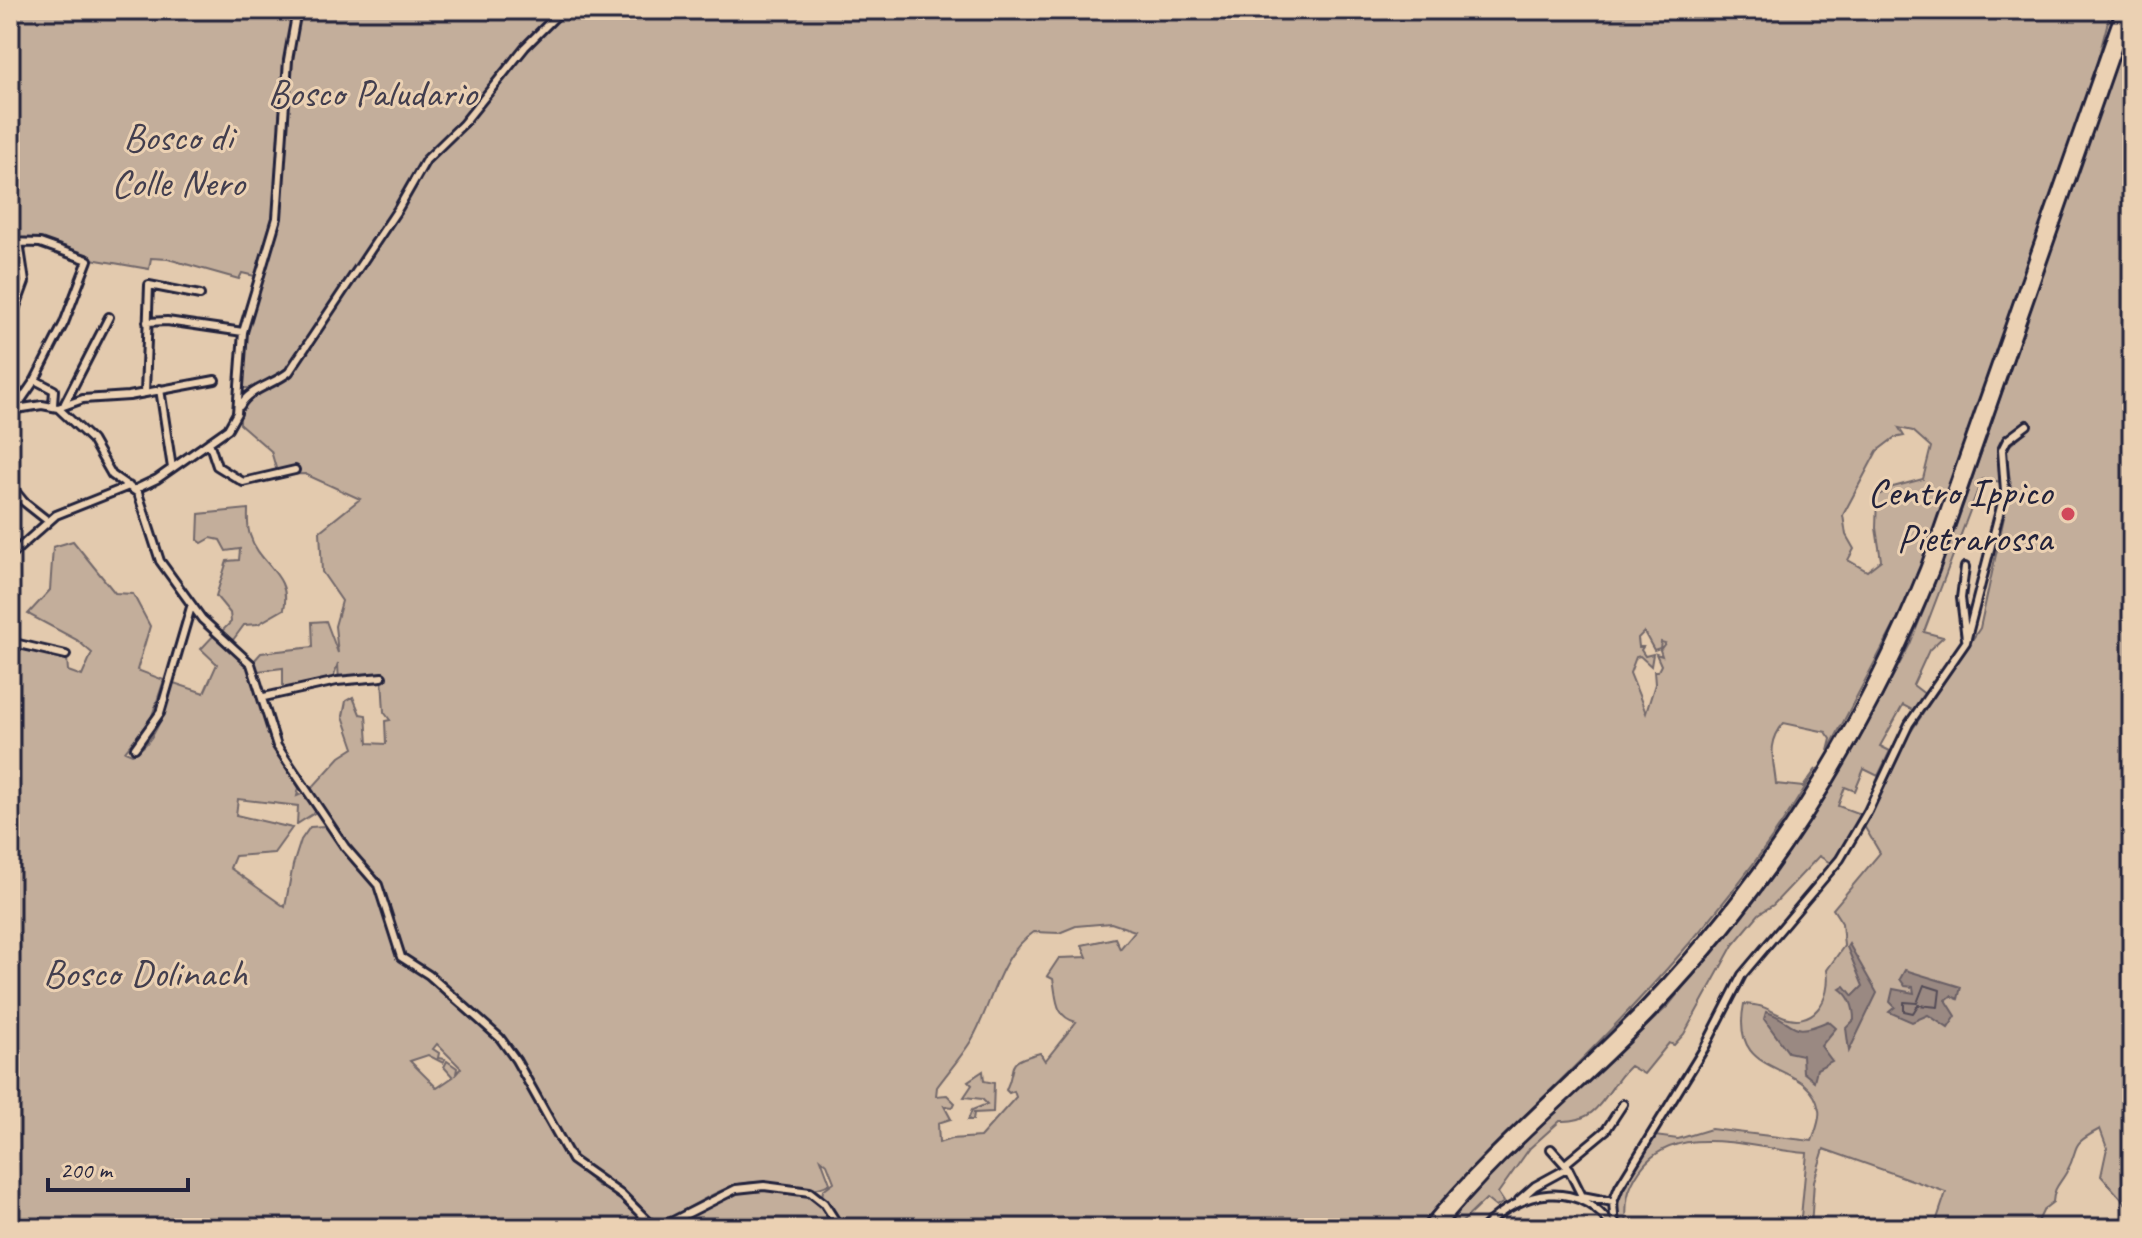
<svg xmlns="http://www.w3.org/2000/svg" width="2142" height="1238" viewBox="0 0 2142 1238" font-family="Caveat,sans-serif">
<rect width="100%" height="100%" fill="#e3caae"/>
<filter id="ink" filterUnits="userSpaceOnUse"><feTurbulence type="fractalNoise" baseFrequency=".0125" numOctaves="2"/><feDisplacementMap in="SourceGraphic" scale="16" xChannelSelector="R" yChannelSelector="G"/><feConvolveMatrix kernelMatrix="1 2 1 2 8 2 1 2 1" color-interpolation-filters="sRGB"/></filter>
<g filter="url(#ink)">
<path fill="#c3ae9b" stroke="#72686b" stroke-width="2" fill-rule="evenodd" d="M10,10h2101l-13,49 3,1 -166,469 -27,70 -80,152 3,-12 -5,-7 -42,-9c-18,21 -10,38 -8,61l27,3 13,-18c-61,105 -143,197 -228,284 -57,58 -117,111 -169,175h-575l-22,-31 1,-7 11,-8 -7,-18 -6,-5 9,24c-19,13 -48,0 -72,-1 -33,0 -64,24 -93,39l-11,2 -28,-28 -57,-38 -60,-109 -80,-73 -25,-14 -26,-76 -33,-38 -35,-57 30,-33 14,-9 -11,-32 3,-15 7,-4 7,17 6,1 2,28 18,1 -1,-23 5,-1 -6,-8 -2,-34 -43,6 -1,-21 -6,18 -49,9v-22l-25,3 -5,-9 8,-9 52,-6 -1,-25 14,-1 12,32 -3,-27 7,-25 -20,-29 -2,-41 40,-32 -55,-25 -27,1 -7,-24 -31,-27v-17l15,-19h-14l-1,-31 19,-80 -17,-4 -3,6 -71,-20 -17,-1 -2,11 -58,-10 -72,-21v-26l-9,-4zM1899,428l14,3 18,16 -8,32 -30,8 -16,9 -1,32 5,32 -14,11 -19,-11 6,-11 -8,-14 -3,-20 34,-64 17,-13 10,-2zM1644,632l10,18 6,-2 1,-6 4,1 -5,7 2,6 -6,-2 5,11 -3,6h-4l1,13 -9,29 -16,-40 6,-16 4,-1 11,10 2,-12 -8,2 -4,-6 2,-3h-4l-1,-9zM1111,923l24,8 -15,18 -5,-11 -33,7 5,12 -28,1 -12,18 6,3c4,19 1,37 23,43l-31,39 -5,-8c-38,10 -22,12 -34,37l3,3 5,-2 2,6 -36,40 -29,2 -12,4 -1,-20 13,-4 -7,-13 9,1 2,-4 -8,-8 -11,1 1,-9c11,-15 24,-30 34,-46 21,-35 26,-84 63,-109l25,1 17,-7z
M2132,15v1203l-5,-13 -26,-29 6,-28 -7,-19c-34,18 -18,16 -34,44 -7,12 -12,14 -13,29l-9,7 -9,19h-101l12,-36 -122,-43 -10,32 -3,47h-11l7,-75c-52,-3 -131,-34 -167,17 -14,20 -15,34 -13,58h-8c-8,-38 18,-61 36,-92l23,3 33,-10 101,12c3,-9 9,-22 7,-31 -9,-53 -91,-27 -75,-106 23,2 18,3 36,11 33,15 52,-16 47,-45l17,-24 -2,-23 -9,-14 47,-56 -16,-27 32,-72 84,-126 31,-143 -5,-28 2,-10 22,-19 -4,-8 -28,28 4,34 -20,-3 -58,153 19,5 -14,13 -16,35 13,10 -12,16 -11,-6 -23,41 10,5 -12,25 -14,-7 -9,22 -10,-4 -7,19 25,9 -31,49 -13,-8 -46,49 -14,9 -26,31 -49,89 -10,11 -5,-2 -25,31 -14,-8c-26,24 -28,57 -70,55l-30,27 -32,45 6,9 -8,5 -10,-8 -30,29h-12l54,-62 170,-160 118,-149 71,-113 53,-100 37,-92z
M248,509c0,8 -1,19 2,26 9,30 42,39 34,74l-26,15 -14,1 -11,15 -12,-8 10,-10 -1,-9 -14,-17 11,-35 12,-1 1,-11 -14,2 -6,-11 -9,-2 -9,5 -4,-3 1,-26z
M73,541l42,52 18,1 17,32 -13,44 27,10 -13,39 -26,32 7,3c25,-11 34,-47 39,-72l33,11 13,-29 -16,-15 13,-14 31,25 11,24 14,55 29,49 -2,8 7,-3 12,19 -19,12 1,-18 -60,-7 -2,16 56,13 -18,25 -39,3 -5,12 55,39 8,-42 8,-25 9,-13 15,-1 49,61 26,73 24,14 78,71 65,115 31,26 31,16 18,23 -3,3h-634v-581l57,11 1,13 14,5 10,-23 -15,-13 -49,-26 22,-24 3,-43zM437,1044l24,24 -5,6 1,-6 -10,-7 -3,6 9,10 -16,11 -27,-27 18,-6 15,8 2,-4 -7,-1 1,-5 -6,-4z
M983,1071l1,10 10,2 -1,29 -19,1 -1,7h-5l4,-10 15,-6 -5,-5 -18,-2 8,-12 -4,-4z
M751,1189c47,1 60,-1 86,39h-173l68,-35z"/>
<path fill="#9a8982" stroke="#6a6066" stroke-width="2" d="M1849,944l28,49 -28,58 -3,-23 8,-8c0,-13 -4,-24 -14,-31l5,-3 8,10 10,-10 -16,-39z
M1905,970l56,17 -3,12 -7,-3 -5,4 10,16 -8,12 -20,-13 -16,7 -23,-10 6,-5 -5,-5 3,-13 21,4 -1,-6 -8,-1 -5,-7z
M1766,1012c31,9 22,27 62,9l8,7 -15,18 11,15 -15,8 -3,12 -11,-9 -1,-17 -14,-3 -24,-33z"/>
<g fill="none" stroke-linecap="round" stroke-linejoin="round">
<path stroke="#524b57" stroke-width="2" d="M1924,985l16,5 -2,17 -20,-2 -5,8 -9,-2v-9l13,1z"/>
<defs>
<path id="minor" d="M10,242l30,1 48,17 -24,63 -29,57 -20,29
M147,322l20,-1 76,11
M10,323l15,-41 -6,-40
M35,380l19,10 -1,15
M160,389l12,79
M145,393l4,-108 51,10
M65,403l44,-86
M240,406c10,-18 33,-21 49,-34l109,-163 28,-49 37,-36 62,-77 37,-37
M58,408l25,-9 46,-3 86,-16
M10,410l32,-5 16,3 34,32 20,35 26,18 22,68 42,58 49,45 26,82 68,101 33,38 23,72 28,18 71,63 16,22 56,100 51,36 30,30 14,-2 69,-35 28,-3 46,6 14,11 16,25
M209,442l8,24 26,16 52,-12
M10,485l14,17 24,19
M134,490l23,-11 71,-50 9,-16 6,-81 34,-114 11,-158 9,-50
M10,556l46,-41 73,-29
M1965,567l-4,31 5,41
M10,642l56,13
M264,697l73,-16 45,-4
M135,748l25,-35 31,-106
M1551,1149l17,19 14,28 31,6
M1565,1164l41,-34 17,-26
M1519,1200l16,-14 33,-18
M1483,1228c37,-38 95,-51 130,0
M1615,1228l-2,-26 6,-15 86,-140 37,-72 98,-116 28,-48 41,-87 57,-82 39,-151 -3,-41 5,-10 20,-15"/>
<path id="highway" d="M1427,1228c67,-82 148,-147 221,-224 120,-126 213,-275 278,-436l196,-558
M1437,1228c64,-81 146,-144 217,-219 121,-127 213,-276 279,-438l196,-561"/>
</defs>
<use href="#minor" stroke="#22223b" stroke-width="12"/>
<use href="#highway" stroke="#22223b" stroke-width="15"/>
<use href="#minor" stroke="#ebd1b3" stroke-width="6"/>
<use href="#highway" stroke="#ebd1b3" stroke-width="9"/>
</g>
</g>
<circle fill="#d1495b" stroke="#ebd1b3" stroke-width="3" cx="2068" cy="514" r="8"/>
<g text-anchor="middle" stroke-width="6" stroke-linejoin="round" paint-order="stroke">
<g font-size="40" fill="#423e4e" stroke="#ebd1b3">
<text x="372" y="106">Bosco Paludario</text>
<text x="178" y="150">Bosco di<tspan x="178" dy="46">Colle Nero</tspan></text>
<text x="145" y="986">Bosco Dolinach</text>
</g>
<g font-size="40" fill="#22223b" stroke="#ebd1b3" text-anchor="end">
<text x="2052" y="505">Centro Ippico<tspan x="2052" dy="46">Pietrarossa</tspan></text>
</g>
</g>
<rect width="2142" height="1238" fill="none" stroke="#ebd1b3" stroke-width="40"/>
<rect x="20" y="20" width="2102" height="1198" fill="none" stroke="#22223b" stroke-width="3" filter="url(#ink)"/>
<path d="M48 1178v12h140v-12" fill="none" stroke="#22223b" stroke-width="4"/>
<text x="60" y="1178" font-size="24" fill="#22223b" stroke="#ebd1b3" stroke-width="6" paint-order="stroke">200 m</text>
</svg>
